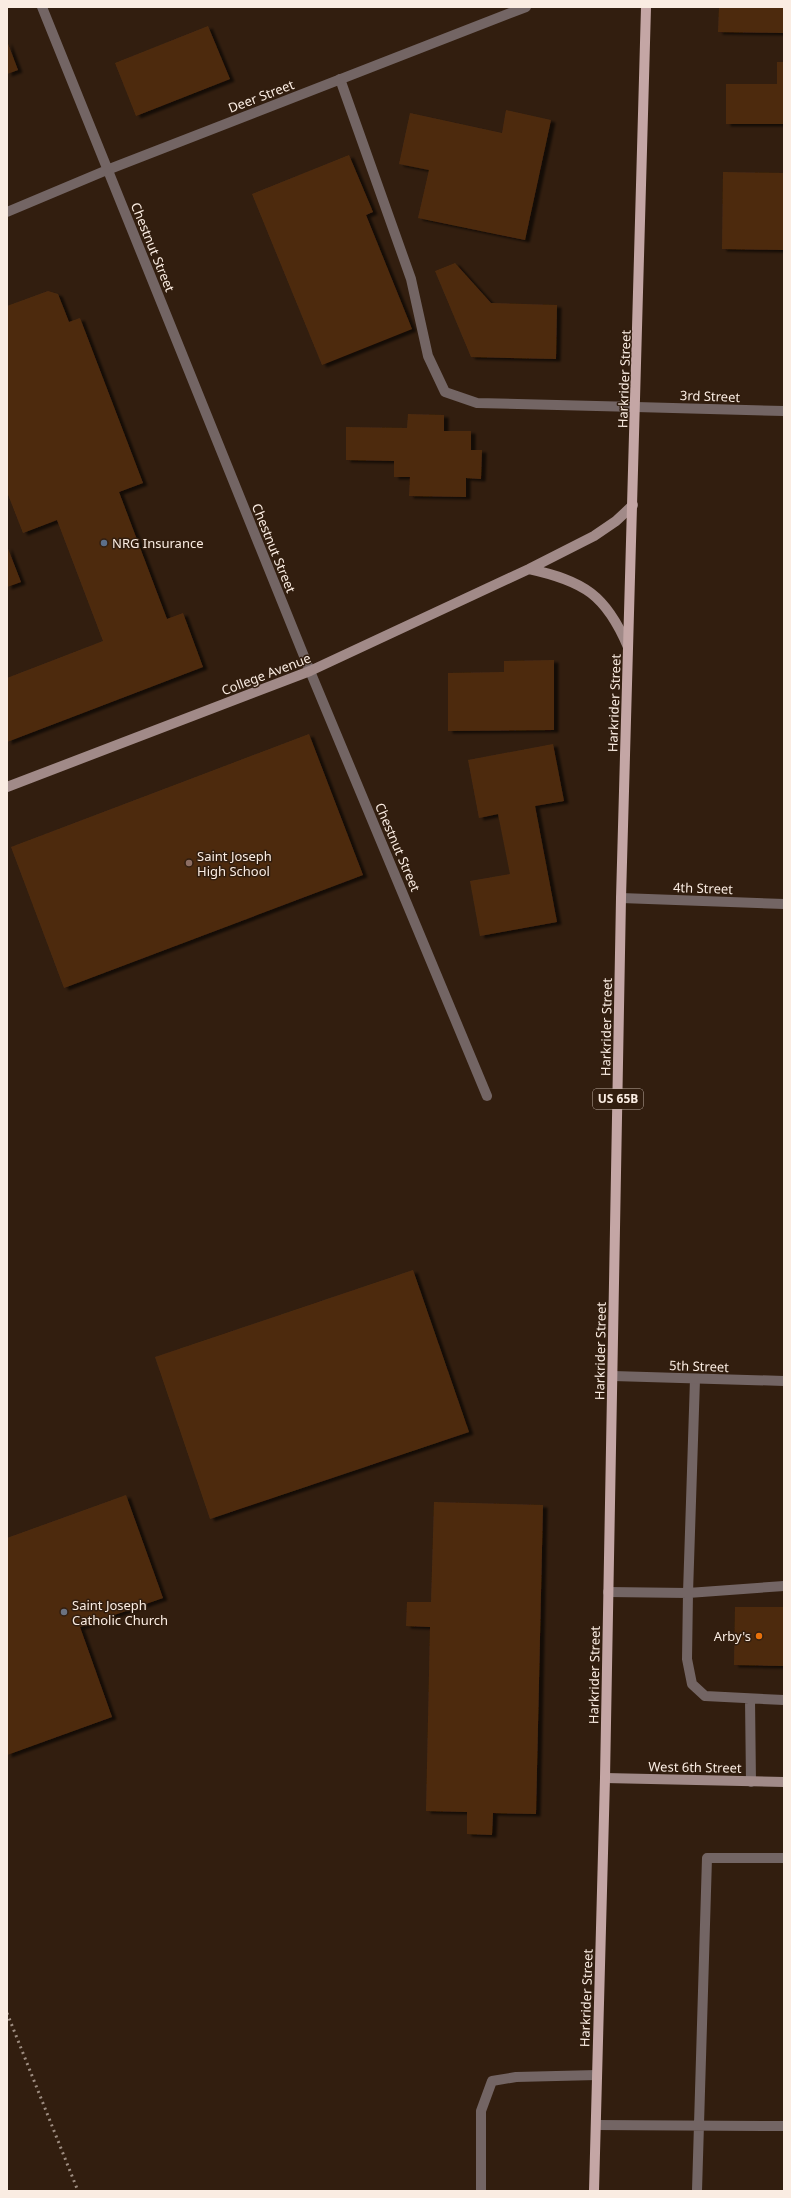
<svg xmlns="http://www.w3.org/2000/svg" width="791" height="2198" viewBox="0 0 791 2198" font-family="'Noto Sans',sans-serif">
<defs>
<filter id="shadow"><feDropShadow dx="4.5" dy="2.5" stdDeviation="1" flood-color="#0009"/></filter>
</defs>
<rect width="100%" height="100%" fill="#321e0f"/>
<path fill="#4d2b11" filter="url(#shadow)" d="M719,7h65v26l-66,-1z
M208,26l22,53 -94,37 -21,-53z
M7,41l11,29 -11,4z
M777,62h7v62h-58v-40h51z
M506,110l45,10 -26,120 -107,-22 11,-48 -30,-6 11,-51 92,20z
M349,155l24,57 -7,3 46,114 -90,36 -70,-171z
M723,172l61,1v77l-62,-1z
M455,263l36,40 66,2 -1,54 -85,-2 -36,-86z
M48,291l10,3 11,28 11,-4 63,165 -24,9 48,127 16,-6 20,54 -196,75v-64l96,-37 -46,-121 -34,13 -16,-41v-186z
M408,414l36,1v16h27v19h11l-1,29 -15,-1v19l-57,-1 1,-19h-16v-16l-48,-1v-33l61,1z
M7,546l14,36 -14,5z
M554,660v70l-106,1v-58l56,-1v-11z
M309,734l54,141 -299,113 -53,-141z
M553,744l11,57 -29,5 22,116 -77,14 -10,-55 40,-7 -12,-60 -19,4 -11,-58z
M413,1270l56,162 -259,87 -55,-162z
M126,1495l37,103 -83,29 32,90 -105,38v-217z
M434,1502l109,3 -7,309 -43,-1 -1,22 -25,-1v-22l-41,-1 4,-184 -24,-1 1,-24h24z
M735,1607h49v59l-50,-1z"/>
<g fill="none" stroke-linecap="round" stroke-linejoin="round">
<path stroke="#736564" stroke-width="10" d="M340,79l71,200 17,77 17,36 32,11 159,4
M695,1379l-7,214 96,-7
M608,1592l80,1 -1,66 5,25 13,12 79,4
M750,1699l1,83
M596,2125l188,1
M481,2191v-80l11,-30 24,-4 81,-2
M697,2191l10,-333h77"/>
<path stroke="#736564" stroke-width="10" d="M42,7l268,664 177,425
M7,212l100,-42 419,-163
M636,407l148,4
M621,898l163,6
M613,1376l171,5"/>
<path stroke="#a18a88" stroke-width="10" d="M529,569c55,12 77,26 99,78
M7,787l303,-116 219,-102 65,-33 22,-15 17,-16
M605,1778l179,4"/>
<path stroke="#c4a6a5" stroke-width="10" d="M594,2191l11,-413 16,-880 25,-891"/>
<path stroke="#9e8d81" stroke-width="3" stroke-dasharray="2 4" stroke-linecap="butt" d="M7,2013l71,178"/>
</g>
<circle fill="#5c6f8a" stroke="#321e0f" stroke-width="1.5" cx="104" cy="543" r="4"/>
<circle fill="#8d6e63" stroke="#321e0f" stroke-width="1.5" cx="189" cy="863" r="4"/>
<circle fill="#6b7280" stroke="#321e0f" stroke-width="1.5" cx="64" cy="1612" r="4"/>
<circle fill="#e8710a" stroke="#321e0f" stroke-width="1.5" cx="759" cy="1636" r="4"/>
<g text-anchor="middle" stroke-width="3" stroke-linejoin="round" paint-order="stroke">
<rect fill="#321e0f" stroke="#beaea3" stroke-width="1" x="593" y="1089" width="50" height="20" rx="3"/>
<g font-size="12" font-weight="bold" fill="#faece2">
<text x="618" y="1103">US 65B</text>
</g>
<g font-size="13" fill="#faece2" stroke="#321e0f">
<text transform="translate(261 96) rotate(-21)" y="5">Deer Street</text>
<text transform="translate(153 247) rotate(68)" y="5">Chestnut Street</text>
<text transform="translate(624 379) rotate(-88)" y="5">Harkrider Street</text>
<text transform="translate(710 396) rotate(2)" y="5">3rd Street</text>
<text transform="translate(274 548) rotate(68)" y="5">Chestnut Street</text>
<text transform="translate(266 674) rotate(-21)" y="5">College Avenue</text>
<text transform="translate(614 703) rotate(-88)" y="5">Harkrider Street</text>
<text transform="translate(398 847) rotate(67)" y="5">Chestnut Street</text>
<text transform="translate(703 888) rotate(2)" y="5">4th Street</text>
<text transform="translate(606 1027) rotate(-89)" y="5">Harkrider Street</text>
<text transform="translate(600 1351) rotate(-89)" y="5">Harkrider Street</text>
<text transform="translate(699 1366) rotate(2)" y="5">5th Street</text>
<text transform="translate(594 1675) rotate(-89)" y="5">Harkrider Street</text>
<text transform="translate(695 1767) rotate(1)" y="5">West 6th Street</text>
<text transform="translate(586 1998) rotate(-88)" y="5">Harkrider Street</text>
</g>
<g font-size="13" fill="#faece2" stroke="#321e0f" text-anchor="start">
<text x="112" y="548">NRG Insurance</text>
<text x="197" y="861">Saint Joseph<tspan x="197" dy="15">High School</tspan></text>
<text x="72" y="1610">Saint Joseph<tspan x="72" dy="15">Catholic Church</tspan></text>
<text x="751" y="1641" text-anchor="end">Arby's</text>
</g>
</g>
<rect width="791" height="2198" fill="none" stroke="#faece2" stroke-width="16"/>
</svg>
